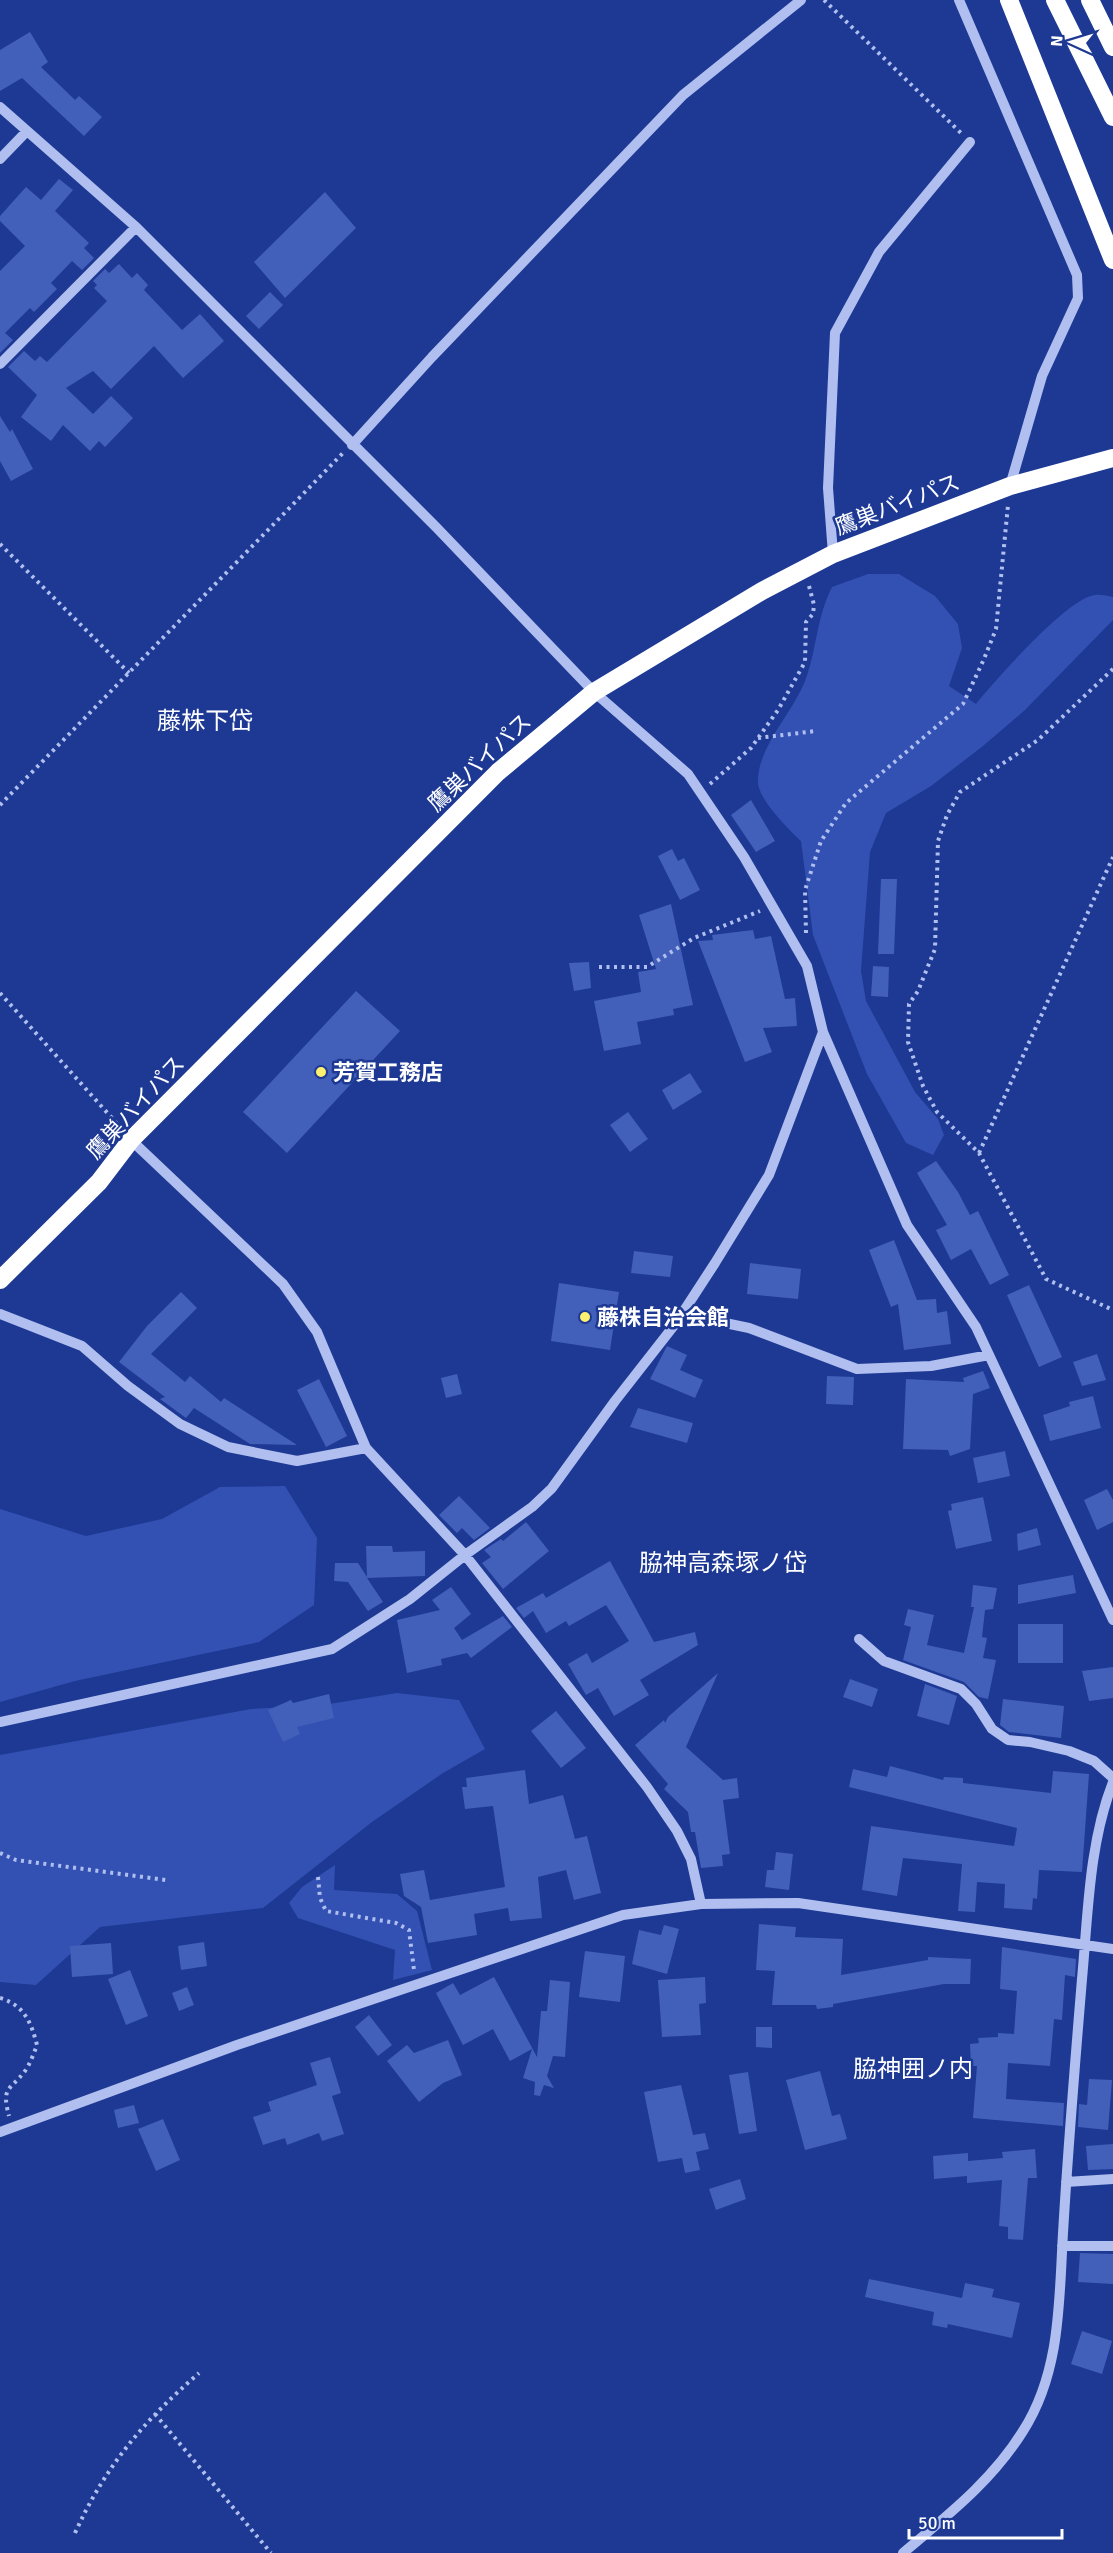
<svg xmlns="http://www.w3.org/2000/svg" width="1113" height="2553" viewBox="0 0 1113 2553" font-family="Signika,'Noto Sans JP',sans-serif">
<rect width="100%" height="100%" fill="#1d3994"/>
<path fill="#3251b2" d="M868,574h31l36,22 23,28 4,24 -13,38 27,18c19,-23 91,-106 119,-109 5,-1 12,1 18,2v23l-88,90 -42,36 -52,40 -45,27 -16,39 -9,119 5,30 49,91 23,27 6,16 -11,20 -27,-12 -39,-69 -54,-139 -12,-94c-12,-11 -42,-41 -43,-58 -1,-34 30,-65 44,-95 15,-32 13,-68 30,-101z
M285,1486l32,52 -3,67 -55,37 -184,39 -75,21v-193l86,27 76,-17 58,-32z
M397,1693l62,7 26,49 -42,24 -71,49 -109,86 -163,19 -64,58 -36,-3v-227l251,-46 72,-4z
M335,1865l-1,25 63,4 20,17 15,59 -39,10 2,-30 -97,-32 -9,-15 13,-16z"/>
<path fill="#425fba" d="M30,32l18,30 -7,5 34,33 4,-4 23,21 -18,19 -62,-58 -22,13v-41z
M59,179l14,11 -18,21 34,32 -5,5 10,10 -12,12 -10,-9 -21,22 6,6 -23,23 -4,-4 -25,25 8,7 -13,13v-82l25,-25 -25,-25v-5l26,-29 15,13z
M325,192l31,36 -71,70 -31,-36z
M119,264l13,14 5,-5 11,12 -4,5 38,40 18,-16 24,27 -41,37 -29,-32 -43,43 -18,-18 -27,17 27,26 18,-18 22,22 -28,29 -6,-6 -9,10 -27,-26 -12,16 -30,-24 16,-22 -29,-28 16,-16 11,10 5,-5 7,6 60,-61 -13,-13 3,-3 -4,-4 12,-12 4,4z
M270,292l13,13 -24,24 -13,-13z
M0,416l10,16 2,-3 21,40 -22,12 -11,-20z
M751,800l24,41 -19,11 -25,-37z
M672,849l6,12 6,-3 16,32 -20,10 -22,-44z
M881,879h16l-3,75h-16z
M671,904l22,101 -20,4 1,6 -37,7 4,22 -37,7 -10,-50 47,-9 -3,-20 18,-3 -17,-54z
M753,930l2,9 16,-3 14,63 10,-1 2,28 -34,2 9,24 -27,10 -47,-121 15,-1 -1,-5z
M589,962l2,26 -17,3 -5,-28z
M873,966l16,1 -1,30 -17,-1z
M356,991l44,40 -113,122 -44,-41z
M690,1073l12,19 -29,18 -11,-20z
M628,1112l20,27 -18,13 -20,-27z
M936,1161l22,31 12,23 8,-4 31,64 -19,10 -19,-36 -20,11 -15,-30 11,-5 -30,-52z
M894,1240l23,60 19,-1 1,14 10,-2 4,33 -47,6 -6,-46 -7,3 -22,-57z
M634,1251l39,5 -3,21 -39,-4z
M750,1263l51,6 -3,30 -51,-5z
M559,1283l60,9 -9,58 -59,-9z
M1029,1285l33,72 -23,10 -32,-72z
M181,1292l16,16 -46,46 34,28 5,-6 31,26 3,-4 73,47 -47,-1 -56,-36 -8,10 -26,-19 5,-2 -46,-35 28,-36z
M667,1346l20,9 -7,15 23,10 -8,18 -45,-19z
M1097,1354l9,26 -24,6 -9,-24z
M983,1371l7,17 -17,6 -3,55 -20,7 -2,-6 -45,-1 3,-70 58,3 -1,-4z
M457,1374l5,20 -16,4 -5,-20z
M827,1376l27,1 -1,28 -27,-1z
M319,1379l28,57 -21,11 -29,-57z
M1093,1396l8,32 -51,13 -7,-26 27,-9 -1,-4z
M638,1408l55,15 -6,20 -57,-16z
M1005,1451l5,25 -32,7 -5,-25z
M1107,1489l6,11v22l-16,8 -13,-30z
M459,1496l31,32 -16,12 -12,-12 -5,5 -18,-18z
M983,1497l9,44 -36,8 -8,-38 4,-1 -1,-6z
M526,1522l23,29 -46,38 -21,-26 9,-6 -7,-7 17,-11 2,2z
M1037,1528l4,17 -23,6 -1,-17z
M366,1546h26l1,6 32,-1v25l-58,2 16,24 -15,9 -20,-29 -14,-1 1,-18h23l9,14z
M610,1561l44,81 41,-10 3,13 -58,35 9,15 -35,21 -16,-28 -12,7 -18,-31 19,-11 5,10 37,-22 -23,-36 -37,21 -3,-5 -20,12 -13,-22 -9,7 -8,-10 27,-15 3,5z
M1073,1575l3,18 -58,11v-19z
M973,1585l24,3 -4,21 -8,1 -3,27 5,1 -4,20 13,2 -8,39 -9,-2 -15,-15 -61,-22 8,-33 -7,-2 4,-16 26,6 -7,30 37,8 10,-46h-3z
M451,1587l20,27 -17,14 8,12 41,-24 9,11 -41,31 -4,-5 -26,6 1,6 -35,8 -10,-53 43,-10 -8,-10z
M1018,1624h45v39h-45z
M1113,1667v31l-24,3 -7,-30z
M718,1673l-32,74 37,33 14,-2 2,20 -16,2 7,54 -8,1 1,11 -22,2 -6,-36h-4l-3,-20 -24,-23 4,-5 -33,-39 29,-25 1,3 3,-6z
M850,1679l28,10 -6,18 -29,-10z
M925,1684l32,12 -8,29 -32,-9z
M329,1694l5,24 -37,9 3,7 -17,8 -15,-32 23,-10 2,3z
M1003,1699l61,7 -3,32 -52,-6 -9,-7z
M556,1711l30,37 -25,20 -30,-37z
M890,1766l53,14 1,-3 19,1v5l88,10 2,-22 36,3 -7,98 -43,-2 -2,29 -4,-1 -1,12 -28,-2 1,-24 -28,-2 -2,30 -17,-1 4,-47 -59,-6 -6,38 -35,-6 9,-64 143,20 3,-18 -168,-41 4,-18 34,8z
M525,1770l4,34 34,-9 12,44 12,-3 14,57 -27,7 -8,-30 -28,7 4,41 -32,3 -2,-13 -34,6 3,21 -49,8 -7,-36 -17,-11 -4,-22 24,-4 6,30 75,-13 -12,-81 -28,3 -3,-22h5l-1,-9z
M776,1852l17,2 -4,36 -24,-3 2,-17h7z
M759,1924l37,3 -1,10 48,2 -2,36 87,-15v-3l43,2 -1,25h-26l-111,20v3l-16,2 -1,-4h-44l3,-34 -19,-1z
M664,1925l15,4 -12,45 -35,-10 7,-34 22,5z
M204,1942l3,24 -26,4 -3,-24z
M111,1943l2,31 -41,3 -2,-31z
M1002,1947l74,12 -1,18 -10,-2 -3,45 -8,-1 -4,47 -42,-3 -2,36 58,4 -1,23 -90,-8 4,-52h-6l-1,-22 9,-1 -1,-5 20,-1v-4l16,1 3,-43 -17,-2z
M585,1951l40,5 -5,46 -41,-5z
M130,1970l18,46 -22,9 -18,-46z
M494,1977l43,80 4,-46h6l3,-31 20,2 -5,75 -12,-1 -6,20 7,12 -10,-3 -4,11 -6,-1 1,-13 -12,-4 9,-29 -22,12 -17,-32 -30,16 -27,-52 17,-10 7,12z
M705,1977l1,26 -7,1 2,31 -39,2 -4,-57z
M187,1987l7,18 -15,6 -7,-18z
M369,2015l23,30 -14,11 -23,-29z
M756,2027h16v21l-16,-1z
M448,2040l14,35 -19,8 -24,19 -32,-41 20,-16 7,8z
M330,2057l11,36 -9,3 12,38 -22,7 -3,-8 -32,12 -2,-7 -22,7 -10,-28 18,-6 -3,-9 49,-17 -7,-22z
M820,2071l12,45 8,-2 7,25 -42,11 -19,-70z
M748,2072l9,59 -18,3 -10,-59z
M1089,2079l23,1 -4,50 -30,-3 1,-23 8,1z
M681,2085l12,50 12,-2 4,16 -13,3 4,18 -15,3 -3,-15 -24,4 -14,-70z
M134,2105l5,18 -21,5 -4,-18z
M163,2119l17,41 -24,11 -18,-42z
M1113,2144v25l-25,1 -2,-24z
M1035,2149l2,29h-9l-5,62 -15,-1v-12l-9,-1 3,-46 -35,3v-7l-33,3 -1,-23 35,-3v8l35,-3 -1,-6z
M740,2179l6,20 -30,11 -7,-21z
M1080,2253l33,1v30l-35,-2z
M869,2279l93,19 3,-15 29,6 -2,8 28,6 -8,35 -64,-14 -1,4 -15,-3 2,-13 -69,-15z
M1082,2331l30,10 -10,33 -31,-10z"/>
<g fill="none" stroke-linecap="round" stroke-linejoin="round">
<path stroke="#b0bfef" stroke-width="4" stroke-dasharray="3 4.5" stroke-linecap="butt" d="M824,0l137,133
M0,544l129,129
M1113,669l-75,71 -78,52 -13,23 -9,26 -3,108 -17,42 -9,13 -1,38 15,44 14,26 42,41 67,126 67,31
M758,738l58,-7
M710,784l41,-36 27,-38 27,-48 1,-40 7,-8 1,-9 -5,-19
M0,805l343,-352
M806,933l-1,-43 16,-49 25,-38 117,-99 21,-45 12,-30 12,-124
M599,967h48l47,-29 66,-27
M0,993l120,134
M979,1153l134,-296
M0,1853l16,7 150,20
M318,1877l2,21 6,13 70,12 13,7 5,40
M0,1998c24,7 31,24 37,47 -3,8 -7,19 -12,26 -15,20 -24,15 -16,45
M155,2414l116,139
M75,2533c31,-68 68,-111 124,-160"/>
<path stroke="#b0bfef" stroke-width="10" d="M959,0l118,275 1,23 -36,78 -32,110
M0,107l136,120 300,300 158,165 94,82 56,83 63,109 16,66 84,193 69,102 137,293
M0,159l27,-28
M0,364l136,-137
M352,445l80,-88 251,-262 118,-95
M833,554l-5,-66 7,-155 44,-81 91,-110
M131,1140l152,144 34,48 49,116 99,107 182,232 30,44 14,28 10,45
M0,1314l82,32 46,40 52,38 48,23 69,14 69,-13
M682,1314l67,14 108,41 74,-3 58,-11
M859,1639l25,22 77,28 15,15 16,25 16,11 22,2 39,9 25,10 19,17
M0,1722l332,-73 78,-50 55,-44 67,-48 20,-19 63,-87 61,-78 39,-60 54,-88 54,-143
M0,2132l237,-87 386,-130 78,-11 97,-1 315,46
M1066,2182l47,-3
M1062,2246h51
M903,2553c45,-38 89,-72 120,-122 38,-59 36,-131 40,-198 5,-85 12,-170 19,-254 6,-65 7,-136 31,-197"/>
<path stroke="#fff" stroke-width="18" d="M1009,0l104,260
M1055,0l58,117
M1090,0l23,47
M0,1280l99,-98 32,-42 367,-368 96,-80 168,-101 71,-37 177,-68 103,-28"/>
</g>
<g fill="#fef16f" stroke="#1d3994" stroke-width="2">
<circle cx="321" cy="1072" r="6"/>
<circle cx="585" cy="1317" r="6"/>
</g>
<g text-anchor="middle" stroke-width="5" stroke-linejoin="round" paint-order="stroke">
<g font-size="22" fill="#fff" stroke="#1d3994">
<text transform="translate(897 504) rotate(-21)" y="8">鷹巣バイパス</text>
<text transform="translate(479 762) rotate(-43)" y="8">鷹巣バイパス</text>
<text transform="translate(135 1107) rotate(-47)" y="8">鷹巣バイパス</text>
</g>
<g font-size="22" font-weight="bold" fill="#fff" stroke="#1d3994" text-anchor="start">
<text x="333" y="1080">芳賀工務店</text>
<text x="597" y="1325">藤株自治会館</text>
</g>
<g font-size="24" fill="#fff" stroke="#1d3994">
<text x="205" y="729">藤株下岱</text>
<text x="723" y="1571">脇神高森塚ノ岱</text>
<text x="913" y="2077">脇神囲ノ内</text>
</g>
</g>
<g transform="translate(1071 42) rotate(274)" stroke="#1d3994" stroke-width="4.5" paint-order="stroke">
<path d="M0-4.5L10 22L0 15L-10 22Z" fill="#ffffff"/>
<text y="-9" font-size="16" font-weight="bold" text-anchor="middle" fill="#ffffff">N</text>
</g>
<path d="M909 2529v9h153v-9" fill="none" stroke="#ffffff" stroke-width="3"/>
<text x="918" y="2529" font-size="18" fill="#ffffff" stroke="#1d3994" stroke-width="4.5" paint-order="stroke">50 m</text>
</svg>
